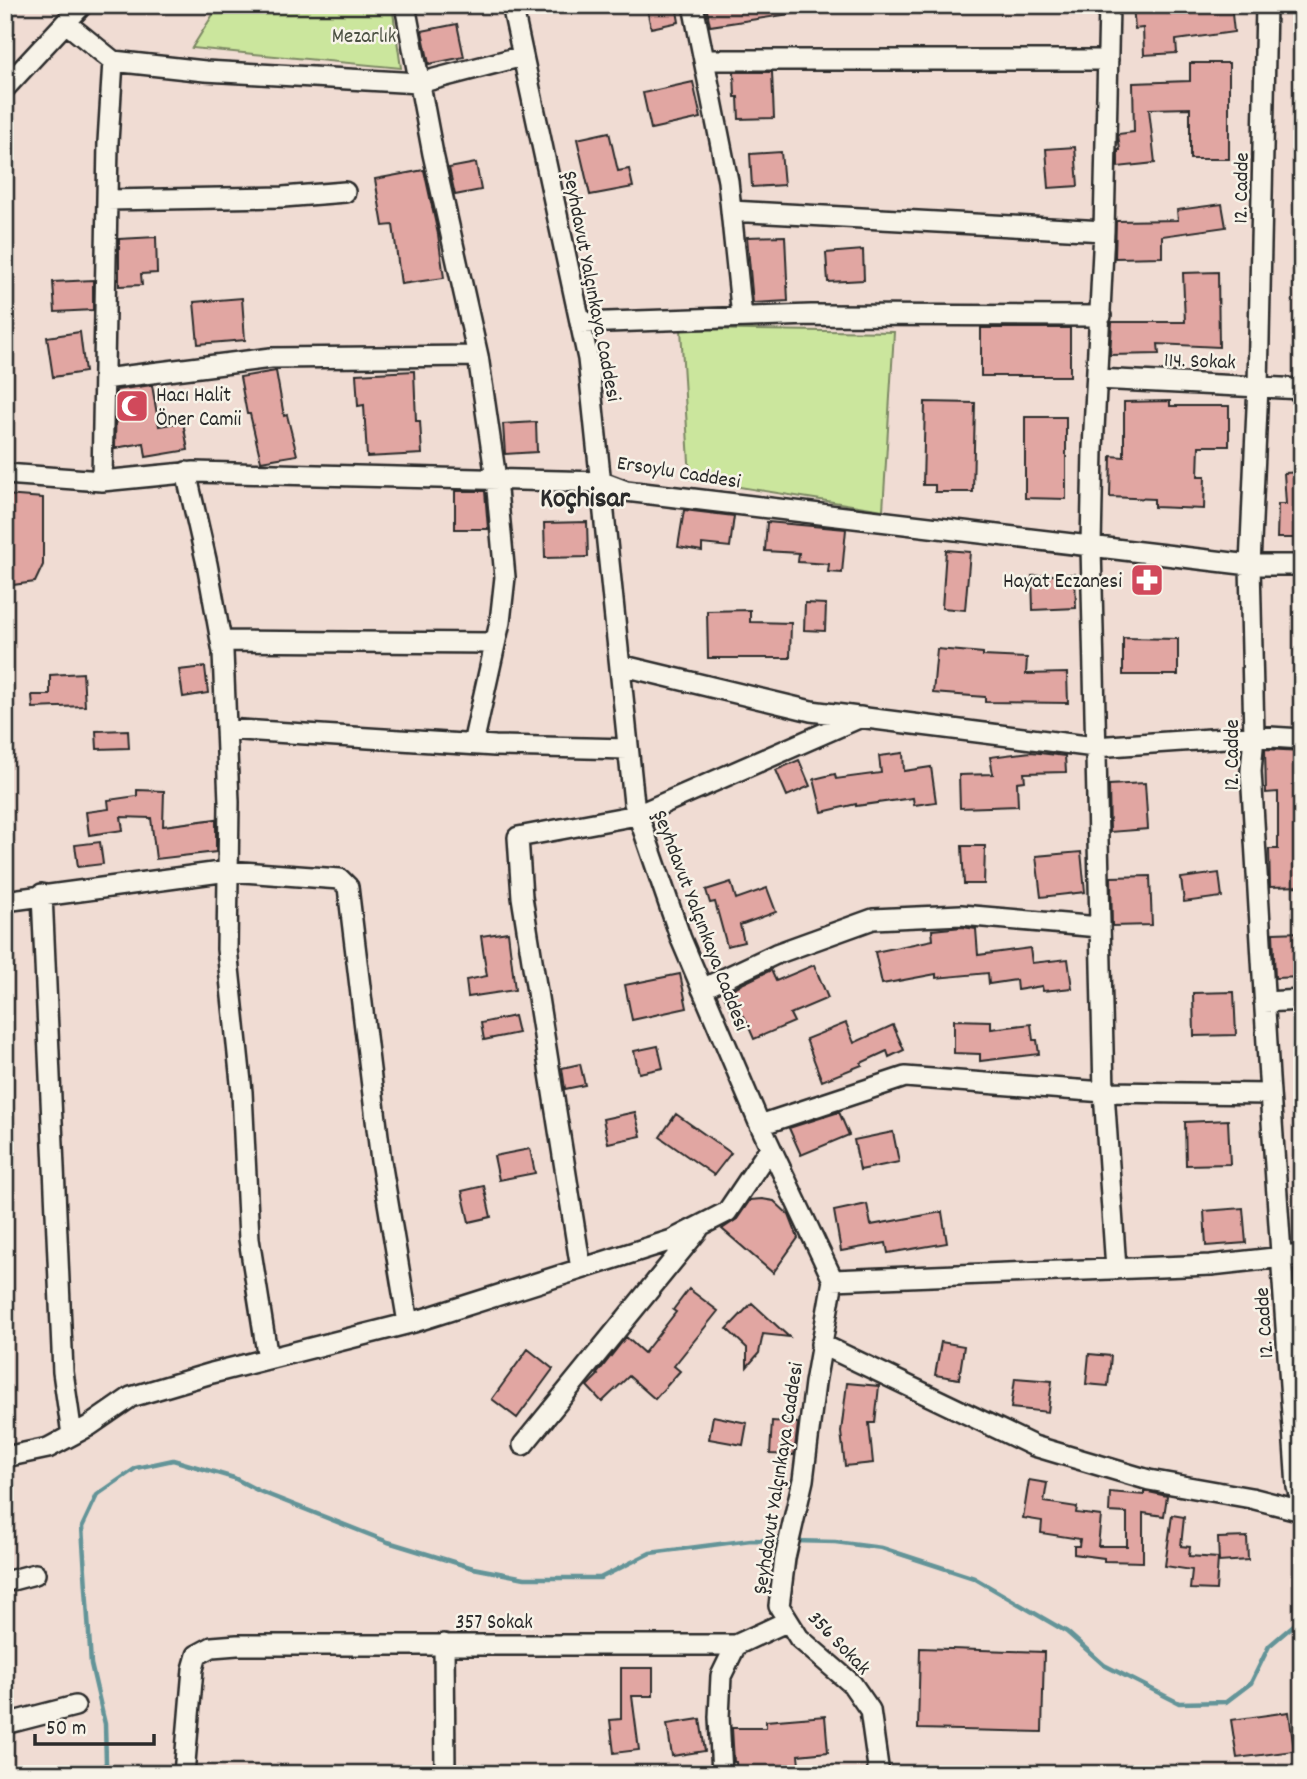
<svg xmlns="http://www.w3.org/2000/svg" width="1307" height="1779" viewBox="0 0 1307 1779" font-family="Dekko,sans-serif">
<rect width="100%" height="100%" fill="#f0dcd3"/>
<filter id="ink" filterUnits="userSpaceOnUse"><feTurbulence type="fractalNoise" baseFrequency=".0143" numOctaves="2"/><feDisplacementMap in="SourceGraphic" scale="14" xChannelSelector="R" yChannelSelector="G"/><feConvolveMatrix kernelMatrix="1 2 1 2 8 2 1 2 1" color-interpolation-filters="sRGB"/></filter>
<g filter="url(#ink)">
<path fill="#cbe69d" stroke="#7b8864" stroke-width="2" d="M219,5h173l9,63 -209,-20z
M681,329l213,3 -11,178 -193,-31z"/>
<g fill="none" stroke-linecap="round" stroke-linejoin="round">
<path stroke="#639498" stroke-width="4.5" d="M794,1541l41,1 47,6 92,30 93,54 37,33 75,38 47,-1 25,-19 18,-37 33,-28
M99,1774l7,-11 -1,-39 -14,-60 -9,-137 15,-32 39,-27 37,-8 61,18 25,13 129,51 85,26 52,10h75l50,-25 101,-13 34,1"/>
</g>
<path fill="#e1a6a2" stroke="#2b2b2b" stroke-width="2" d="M646,5h30l3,17 -28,6z
M706,5h90l1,8 -87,13z
M1133,5h34v8l64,-8 3,27 -58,8 1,13 -33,2 -1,-27 -8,1z
M457,24l7,33 -35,7 -7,-33z
M1190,63h39v96h-39v-51l-41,1 6,54 -37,4v-17h2l-2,-16 16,-2 -1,-49 57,-2z
M734,72h38l2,46 -35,1 -1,-22h-3z
M693,82l8,36 -50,11 -8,-36z
M609,132l9,39 11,-2 4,18 -43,8 -13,-56z
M1075,147l3,39 -29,2 -3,-39z
M781,152l3,33 -32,2 -2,-33z
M476,163l5,27 -26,5 -6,-27z
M424,170l14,64 6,44 -43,6 -8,-59 -10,1 -8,-47z
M1222,204l4,23 -64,9v21l-47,1 1,-37 62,-1 -1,-10z
M785,236l3,65 -35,2 -6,-66z
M156,237l1,36 -16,1 1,11 -23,1v-47z
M863,250l1,30 -36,2 -2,-29z
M1218,272l1,75 -61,-3 1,10 -49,1 2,-33h73l-2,-49z
M93,280v30l-38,2 -2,-30z
M242,298l3,42 -47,4 -4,-42z
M981,328h89v48h-89z
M80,332l5,40 -32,5 -6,-40z
M276,371l8,45 3,-1 10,40 -36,6 -11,-47h-3l-7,-37z
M414,371l2,50h4l2,33 -55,3 -3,-52 -6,1 -2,-32z
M152,385l7,41 24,-4 5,28 -42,7 -2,-14 -29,5 1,-58z
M1170,401v5h59v40h-30l-1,30h7l-1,33 -50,-2v-8l-44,-2 1,-41 13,1v-55z
M925,402l50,1 -2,89h-38v-7h-12z
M1025,417h41v82l-41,-1z
M536,422l1,30 -32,2 -2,-30z
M1302,472v66h-25l1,-34h8l-2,-31z
M455,491h30l3,38h-33z
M5,495l38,3v67l-8,17 -30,4z
M684,510l50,6 -4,31 -28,-3v7l-24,-4z
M587,522l1,35 -43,1 -1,-35z
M767,522l79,7 -4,44 -14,-1 1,-8 -31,-2 1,-9 -34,-2z
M946,550l24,2 -5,58 -23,-2z
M1075,574l1,34 -43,2 -1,-34z
M805,603l21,1 -1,27 -21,-1z
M750,610v12l41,1 -1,35h-82l-1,-47z
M1123,638l55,1v36h-55z
M937,649l46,4v3l44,2 -1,16 41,-1 1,30 -83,-1v-5l-52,-4z
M205,667l3,26 -25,4 -4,-27z
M83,673l2,33 -52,2 -1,-13h18v-20z
M128,730l1,18 -32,1 -1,-18z
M1265,749l37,2v135l-32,1 -1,-38h9v-57l-12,1z
M1031,752l34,4 1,16 -42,1 1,8 -8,1 1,24 -58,2 -1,-33 34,-1 -3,-17z
M903,753l1,18 27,-4 5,35 -22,3 -1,-7 -57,8v-2l-34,8 -8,-33 21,-5 1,5 45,-6 -2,-17z
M799,760l11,26 -23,10 -11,-26z
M1145,783l3,46 -38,3 -1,-47z
M137,790l27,1 -1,35 53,-7v33l-60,7 -5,-41 -30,-1 2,13 -34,5 -3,-23 23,-3 -1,-9 29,-4z
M100,842l3,22 -25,3 -3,-22z
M962,846h23l-1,38h-20z
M1081,852l4,40 -44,5 -5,-41z
M1219,873l3,24 -38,5 -3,-24z
M1150,876l2,49 -40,1 -1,-49z
M731,882l5,17 31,-11 9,24 -36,13 4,17 -17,4 -12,-44 -5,1 -4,-13z
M962,927l14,2 2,26 52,-7 2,15 36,-4 4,29 -29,3 -1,-5 -25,4 -1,-10 -27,4 -1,-11 -52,5v-4l-54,10 -7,-32 58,-12 -1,-10z
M508,932l7,58 -47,7 -2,-17 21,-4 -6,-40z
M1302,932v45l-27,1 -2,-45z
M814,965l14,33 -38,16 4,8 -40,17 -10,-23 -9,3 -12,-26 48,-23 5,11z
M680,974l7,34 -55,12 -7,-35z
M1234,992l2,43 -42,1 -1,-43z
M514,1016l4,17 -34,7 -3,-17z
M954,1020l37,1v8l40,-5 2,16h4l2,14 -59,7v-7l-26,-1z
M846,1023l8,20 39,-18 11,25 -15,7 -2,-6 -26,12 1,2 -40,16 -16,-42z
M658,1046l5,22 -24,5 -5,-22z
M580,1064l5,21 -20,4 -3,-21z
M635,1112l6,24 -33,7 -5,-24z
M839,1112l10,23 -48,20 -12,-27z
M676,1114l55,39 -17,22 -54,-38z
M1228,1120l2,44 -44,1 -1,-43z
M893,1132l6,30 -39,8 -6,-30z
M530,1149l5,24 -36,7 -5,-24z
M484,1186l7,31 -22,5 -7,-31z
M762,1199l12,2 15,14 9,23 -25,35 -51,-44 15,-10 13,-19z
M867,1204l4,21 71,-13 5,31 -59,10 -2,-10 -45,8 -7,-40z
M1243,1208l3,35 -40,3 -2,-35z
M689,1289l29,22 -44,55 6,5 -25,28 -26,-23 -27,26 -15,-16 11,-11 -1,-1 29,-37 18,16 32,-41 -3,-2z
M752,1303l37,34 -26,-3 -4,19 -12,14v-19l-20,-19z
M941,1342l23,4 -5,33 -24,-4z
M528,1349l25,20 -36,49 -25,-19z
M1089,1354l22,2 -3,30 -22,-2z
M1015,1378l37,3 -4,31 -37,-4z
M847,1383l32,3 -4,37h-6l4,40 -28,3 -4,-34z
M713,1416l34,7 -4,22 -34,-6z
M772,1421l26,2 -4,32 -24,-1z
M1029,1480l18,3 -3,19 33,5 -1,6 25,3 -3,30h29v-33l-18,-1 1,-20 34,3v-4l23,5 -3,20 -21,-3v49l-39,-1v-3l-30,-4v-8h5l1,-7 -39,-6 1,-12 -19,-3z
M1172,1515l12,2 -3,29 9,1 -1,9 29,2 -2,32 -26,-1 2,-19 -27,-4z
M1247,1537l1,23 -29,2 -1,-24z
M920,1648l124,4 -2,80 -124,-3z
M621,1668h32v28h-21l7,54 -25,3 -4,-33 11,-1z
M1289,1712l5,39 -57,7 -6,-38z
M825,1716l3,36 -30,3 2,19h-63l-1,-12h-2l-2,-34h34v-7z
M700,1719l5,32 -33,5 -5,-32z"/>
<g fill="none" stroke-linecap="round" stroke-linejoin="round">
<defs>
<path id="minor" d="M405,5l28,149 45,202 18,123 9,98 -5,45 -27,122
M512,5l76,354 46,444 47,136 79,186 73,155 -18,103 -12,97 -18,78 -6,48 20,32 53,46 18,26 9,64
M693,5l35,176 14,136
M1109,5l-5,226 -11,218 -2,97 13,546 12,177
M1266,5l-8,381 -8,179 4,171 -3,35 18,307 28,409 5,17
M66,23l47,38 92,10 214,12 104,-27
M705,60h403
M5,88l77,-83
M107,200l176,-3 62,-5
M731,211l373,20
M580,323l231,-8 290,1
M104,379l167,-21 207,-2
M1097,379l205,10
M186,472l21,92 16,88 6,150 -2,147 15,143 7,147 19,120
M5,474l97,7 92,-9 408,10 24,9 624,74h52
M102,481l6,-339 5,-81
M221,641l273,2
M620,665l191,46 284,36 159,-11 48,3
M226,729l269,17 133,3
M42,894l21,478 9,63
M5,901l223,-30 112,8 8,8 33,274 27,162
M702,989l74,-35 97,-35 88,-4 138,12
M1264,1002l38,-2
M760,1125l145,-48 199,15 166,2
M581,1269l-59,-372 -4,-60 119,-22 224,-98
M833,1280l378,-15 91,-10
M821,1344l213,102 115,34 102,18 51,13
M523,1445l175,-215
M5,1457l43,-9 41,-22 42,-29 81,-24 202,-51 258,-82 55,-28 43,-64
M5,1582l30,-8
M444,1644l1,130
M5,1724l70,-18
M184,1774l9,-105 4,-14 15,-8 25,-2h499l52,-24
M722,1774l-3,-57 2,-41 15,-31"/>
</defs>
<use href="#minor" stroke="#2b2b2b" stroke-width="24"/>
<use href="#minor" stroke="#f7f3e8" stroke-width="19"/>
</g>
</g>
<defs>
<symbol id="mosque-square" viewBox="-11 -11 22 22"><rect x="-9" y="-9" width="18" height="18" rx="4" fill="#d1495b" stroke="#f7f3e8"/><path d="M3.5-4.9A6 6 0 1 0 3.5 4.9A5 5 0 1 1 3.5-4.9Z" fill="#fff"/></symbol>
<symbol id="pharmacy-square" viewBox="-11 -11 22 22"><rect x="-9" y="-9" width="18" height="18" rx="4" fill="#d1495b" stroke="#f7f3e8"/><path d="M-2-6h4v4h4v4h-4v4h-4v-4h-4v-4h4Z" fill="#fff"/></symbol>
</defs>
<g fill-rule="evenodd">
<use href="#mosque-square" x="113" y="387" width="38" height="38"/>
<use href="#pharmacy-square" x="1128" y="561" width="38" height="38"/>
</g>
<g text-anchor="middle" stroke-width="5" stroke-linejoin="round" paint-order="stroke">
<g font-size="21" fill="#4b5042" stroke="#f7f3e8">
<text x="364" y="42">Mezarlık</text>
</g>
<g font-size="21" fill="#2b2b2b" stroke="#f7f3e8">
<text transform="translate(1240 188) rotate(-89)" y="7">12. Cadde</text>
<text transform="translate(593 286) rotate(79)" y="7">Şeyhdavut Yalçınkaya Caddesi</text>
<text transform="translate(1200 360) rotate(2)" y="7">114. Sokak</text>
<text transform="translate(679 471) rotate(9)" y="7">Ersoylu Caddesi</text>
<text transform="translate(1231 755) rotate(-90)" y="7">12. Cadde</text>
<text transform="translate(702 920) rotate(69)" y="7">Şeyhdavut Yalçınkaya Caddesi</text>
<text transform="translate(1263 1323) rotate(-94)" y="7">12. Cadde</text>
<text transform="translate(777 1478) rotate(-81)" y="7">Şeyhdavut Yalçınkaya Caddesi</text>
<text x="494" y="1628">357 Sokak</text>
<text transform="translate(840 1642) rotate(46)" y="7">356 Sokak</text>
</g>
<g font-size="21" fill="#2b2b2b" stroke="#f7f3e8" text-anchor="start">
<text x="156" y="401">Hacı Halit<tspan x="156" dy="24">Öner Camii</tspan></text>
<text x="1122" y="587" text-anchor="end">Hayat Eczanesi</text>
</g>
<g font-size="28" font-weight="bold" fill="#2b2b2b" stroke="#f7f3e8">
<text x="585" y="506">Koçhisar</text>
</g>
</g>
<rect width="1307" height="1779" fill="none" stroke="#f7f3e8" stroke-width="28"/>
<rect x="14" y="14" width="1279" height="1751" fill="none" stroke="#2b2b2b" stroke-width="2.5" filter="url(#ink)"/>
<path d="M35 1734v10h119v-10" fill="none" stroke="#2b2b2b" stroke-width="3.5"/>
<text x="46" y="1734" font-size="21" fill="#2b2b2b" stroke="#f7f3e8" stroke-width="5" paint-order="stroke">50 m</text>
</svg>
